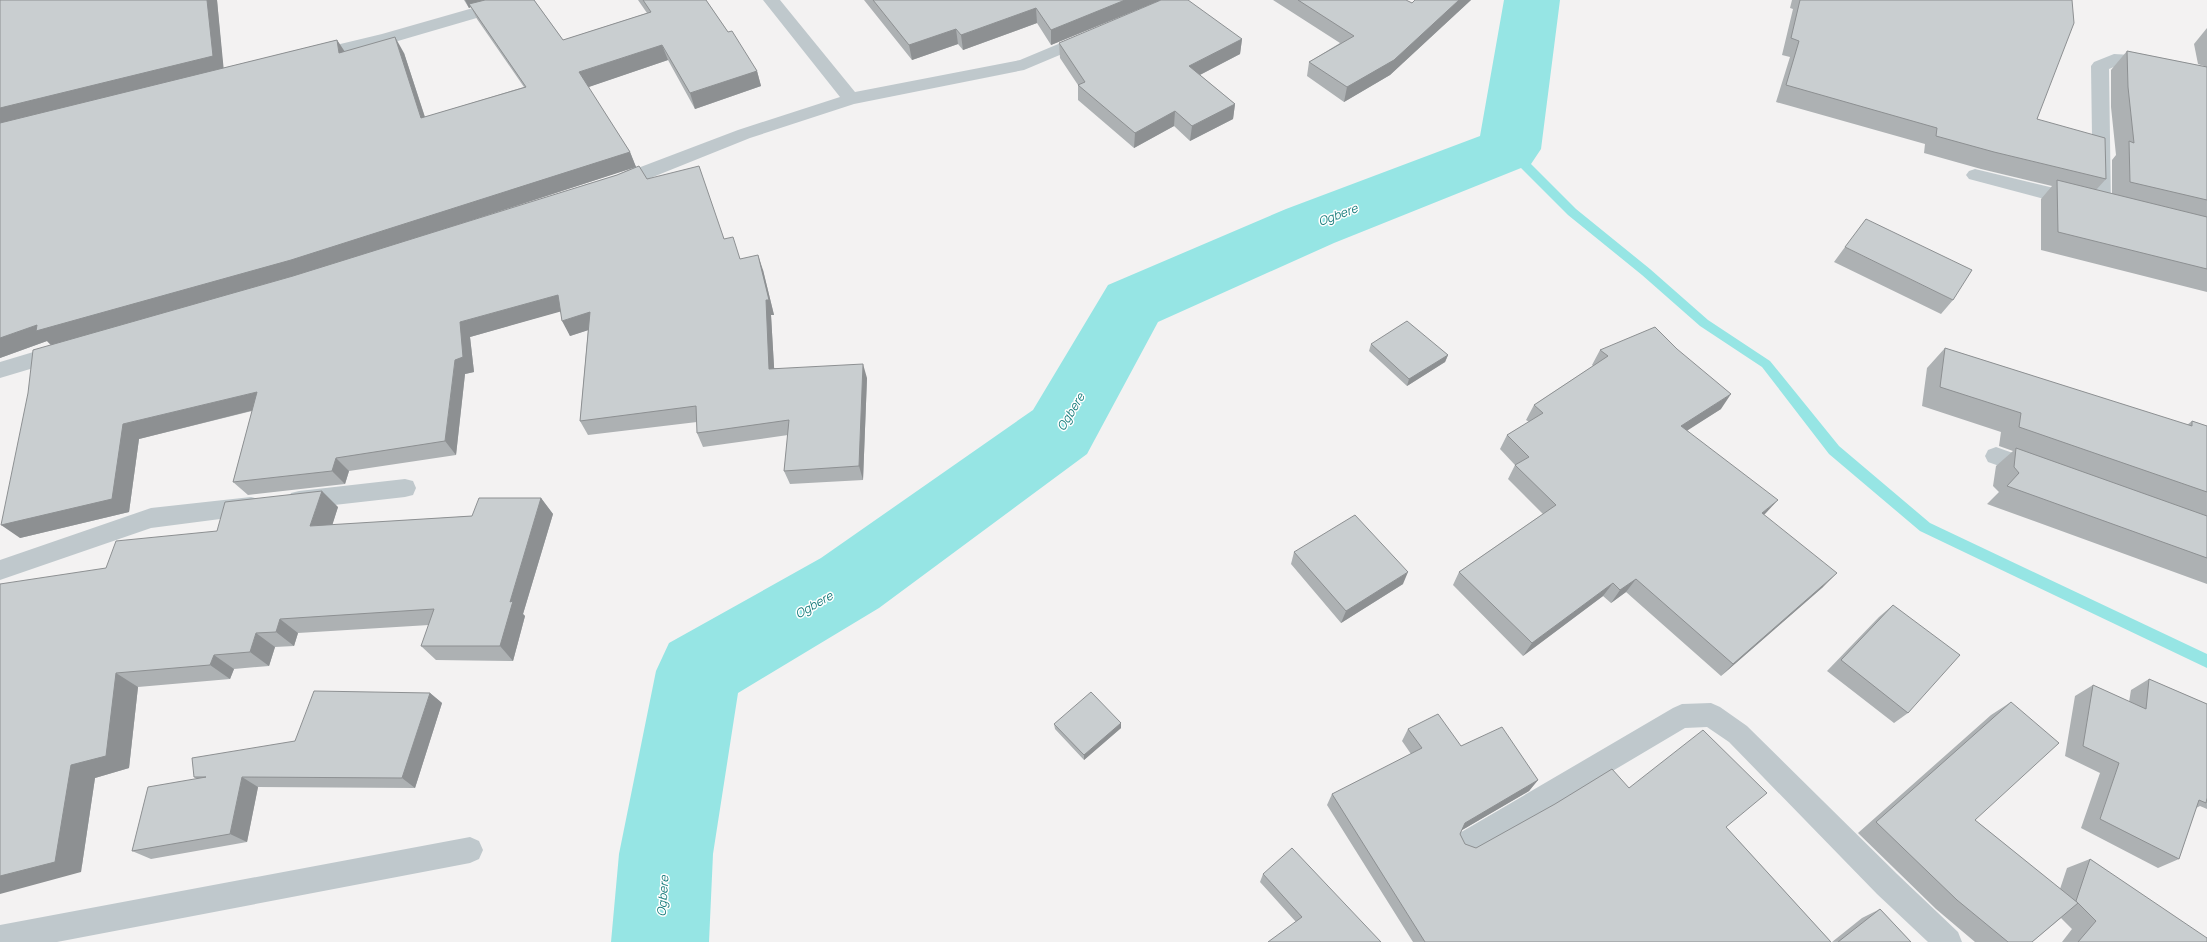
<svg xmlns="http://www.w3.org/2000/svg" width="2207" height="942" viewBox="0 0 2207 942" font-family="Manrope,sans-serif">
<rect width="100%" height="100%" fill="#f3f2f2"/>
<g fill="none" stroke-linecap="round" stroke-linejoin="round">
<path fill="#96e5e4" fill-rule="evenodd" d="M1509,145l4,1 63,63 74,60 58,51 62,41 69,85 91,77 277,131v14l-287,-137 -91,-77 -67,-87 -62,-41 -58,-51 -74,-60 -63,-63 -1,-3z"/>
<path fill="#96e5e4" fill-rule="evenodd" d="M1504,0h56l-19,149 -10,15 -197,79 -176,79 -71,132 -208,154 -141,85 -25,161 -4,88h-98l8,-88 37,-183 13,-28 152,-85 212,-148 75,-125 178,-76 194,-73z"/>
<path fill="#bfc8cc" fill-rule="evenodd" d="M501,0h26l-2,4 -134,39 -78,18 -6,-1 -2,-4 2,-4 75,-18z
M763,0h17l75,92 165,-32 67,-28 6,1 2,4 -2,4 -69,29 -170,34 -104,34 -127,51 -7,1 -7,-1 -2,-5 2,-5 129,-49 102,-33z
M2114,54l35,2 58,11v12c-25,-6 -75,-22 -98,-10l2,138 -2,5 -7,2 -7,-2 -2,-5 -2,-141 3,-4z
M1975,169l100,24 7,2 2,5 -2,5 -7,2 -106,-28 -3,-4 3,-4z
M60,344l7,2 3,6 -3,6 -67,20v-16z
M1996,447l45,16 3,6 -3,6 -8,3 -45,-16 -3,-6 3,-6z
M405,479l8,2 3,7 -3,7 -8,2 -106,12 -8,-2 -3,-7 3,-7 8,-2z
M251,497l8,2 3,7 -3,7 -8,2 -100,13 -151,52v-20l151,-52z
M1711,703l9,4 27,19 150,148 61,58 4,10h-34l-51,-48 -148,-152 -22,-15 -22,1 -209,124 -9,4 -9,-4 -4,-9 4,-9 215,-126 9,-4z
M470,837l9,4 4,9 -4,9 -9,4 -413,79h-57v-17z"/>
</g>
<path fill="#adb1b3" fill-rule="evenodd" d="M0,0h217l6,68 114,-28 8,12 59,1 21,64 99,-30 -47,-68 -6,-12 -2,1 -5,-8h70l29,40 84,-27 -9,-13h68l22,32 29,39 4,15 -66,23 -27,-49 -80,27 42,65 6,15 11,12 77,60 16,20 23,11 11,45h-3l3,53 93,10 -4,102 -73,4 -6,-13 4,-36 -85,12 -6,-14v-11l-109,13 -8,-14 8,-91 -18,6 -10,-25 -90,26 4,35 -9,2 -9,81 -107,16 -4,13 -97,11 -15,-13 19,-71 -113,28 -10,73 -109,26 31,-193 -4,-4 -47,17zM635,167l-18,8 -169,53z
M864,0h297l-110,45 -14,-22 -74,27 -5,-6 -46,16z
M1273,0h133l6,3 3,-3h56l-81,75 -46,27 -37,-26 2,-14 31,-19z
M1792,0h280l-35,119 69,60 -10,11 16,4v-34l4,-5 -5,-48v-37l16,-19 80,16v225l-166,-42v-51l11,-13 -71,-17 -57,-16 1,-9 -149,-42 14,-45 -8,-2 11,-46 -3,-1z
M2207,28v39l-9,-3 -4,-20z
M1242,39l-2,15 -40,21 35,29 -2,15 -43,22 -16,-15 -40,22 -56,-48v-15l-18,-27 -1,-15z
M1845,247l108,53 -12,14 -107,-52z
M1371,344l77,11 -3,7 -38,24 -38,-35z
M1945,348l242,77 5,-4 15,5v158l-220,-80 12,-12 -6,-6 3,-20 17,-15 -14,-5 2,-14 -79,-26 5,-38z
M1600,350l121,59 -34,21 77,85 59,72 -102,89 -95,-84 -15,11 -8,-7 -80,60 -70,-71 6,-13 84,-58 -35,-35 7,-14 -15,-16 7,-14 22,-13 -3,-2 8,-15 59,-39 -1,-1z
M541,498l12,16 -30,100 2,2 -12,45 -77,-1 -15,-14 8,-21 -131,8 -4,13 -19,1 -6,19 -35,3 -4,10 -92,8 -9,81 -34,10 -14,94 25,-304 111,-37 121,-24 -6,18 140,-9z
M1294,552l109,32 -62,39 -50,-59z
M1893,605l15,108 -14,10 -67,-52 52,-54z
M2149,679l58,25v105l-7,-3 -4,2 -17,51 -21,9 -77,-40 19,-55 -35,-17 10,-60 18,-11 36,17 2,-12z
M430,693l12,10 -27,85 -157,-1 -11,55 -96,17 -19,-8 65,-72 -3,-2z
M2011,702l-36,118 85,69 7,-21 23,-9 117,83h-145l10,-13 -11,-11 -29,24h-57l-39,-33 -78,-76 133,-118z
M1121,723v5l-37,32 -29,-31 -1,-5z
M1408,729l53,17 77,34 -9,11 -67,39 -2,4 5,10 11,4 153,-60 97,39 105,115h-418l-86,-137 5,-11 79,-40 -9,-13z
M1263,874l118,68 -85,-20 -36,-40z
M1880,909l31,33h-79l30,-24z"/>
<path fill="#8d9092" d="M207,0h10l7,72 -224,54v-18z
M465,0h31l-27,4 2,3 -2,1z
M1125,0h36l-110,45v-15z
M1459,0h12l-81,75 -46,27 3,-15z
M1036,8l1,15 -74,27 -2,-15z
M956,29l2,15 -46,16 -3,-15z
M395,37l9,16 26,80 -9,-15z
M1242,39l-2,15 -52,27 1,-15z
M337,40l10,15 -8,-2z
M662,45l6,15 -82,28 -7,-16z
M757,71l4,15 -66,23 -5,-16z
M1235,104l-2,15 -43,22 2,-15z
M1175,111l-1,15 -40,22 1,-15z
M630,152l6,15 -333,108 -251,71 -5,-5 -47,17v-20l37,-13z
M758,255l5,15 11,45h-3l4,68 -6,-14z
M558,295l8,15 -96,27 4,35 -9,2 -9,81 -11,-14 15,-119z
M590,312l8,15 -28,9 -8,-15z
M1448,355l-3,7 -38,24 2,-7z
M863,364l4,14 -4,102 -4,-14z
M257,392l13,14 -131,33 -10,73 -109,26 -19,-13 122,-101z
M1731,394l-10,15 -50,32 10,-15z
M336,458l13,13 -4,13 -13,-13z
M322,491l16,16 -11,35 -17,-16z
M541,498l12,16 -30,100 2,2 -12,45 -13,-15 10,-44z
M1778,500l-13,14 -15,13 12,-14z
M1408,572l-5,12 -62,39 5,-12z
M1837,573l-14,14 -102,89 12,-12z
M1636,579l-10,13 -15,11 9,-13z
M1613,583l-10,13 -80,60 9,-13z
M280,619l18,14 -4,13 -18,-14z
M256,633l19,14 -6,19 -19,-14z
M214,655l20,14 -4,10 -20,-14z
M116,673l22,14 -9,81 -34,10 -14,94 -81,22v-18l71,-111z
M430,693l12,10 -27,85 -13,-10z
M1121,723v5l-37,32v-5z
M242,777l16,10 -11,55 -17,-8z
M1538,780l-9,11 -72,42 8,-10z"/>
<path fill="#c9ced0" stroke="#8d9092" d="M0,0h207l6,56 -213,52z
M485,0h49l29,40 88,-28 -8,-12h63l22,32 4,-1 25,40 -67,22 -28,-48 -83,27 51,80 -339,108 -255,71 1,-6 -37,13v-215l337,-83 2,13 56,-16 26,81 105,-31 -57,-83z
M873,0h252l-74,30 -15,-22 -75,27 -5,-6 -47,16z
M1161,0h27l54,39 -53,27 46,38 -43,22 -17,-15 -40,22 -57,-48 7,-3 -26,-39z
M1298,0h108l6,3 3,-3h44l-65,60 -47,27 -38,-25 45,-26z
M1800,0h272l2,23 -37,96 68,19 1,41 -112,-27 -58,-16 1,-8 -151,-43 13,-44 -8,-3z
M2127,51l80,16v133l-77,-18 -1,-41 5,2 -6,-56z
M639,166l8,13 52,-13 25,73 9,-2 7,22 18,-4 11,45h-3l3,69 94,-5 -4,102 -75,5 5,-51 -92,13 -1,-27 -116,15 10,-109 -28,9 -4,-26 -98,27 3,35 -8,3 -10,81 -109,17 -4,13 -99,11 24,-90 -134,32 -11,75 -111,26 27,-132 5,-43 260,-74 324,-101z
M2057,180l150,37v52l-149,-37z
M1866,219l106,51 -19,30 -108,-53z
M1407,321l41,34 -39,24 -38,-35z
M1655,327l22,22 54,45 -50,32 97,74 -16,13 75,60 -104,91 -97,-85 -16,11 -7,-7 -81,60 -73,-71 97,-67 -41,-40 14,-8 -22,-22 36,-22 -9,-8 74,-49 -8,-6z
M1945,348l247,78v-5l15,5v66l-188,-65 2,-14 -81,-26z
M2016,448l191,68v42l-200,-72 12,-13 -5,-6z
M322,491l-12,35 162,-10 7,-18h62l-31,104 3,-1 -13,45h-79l13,-37 -154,10 -4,13 -20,1 -6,19 -36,3 -4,10 -94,8 -10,83 -35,9 -16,97 -55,14v-292l106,-16 10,-27 101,-10 8,-29z
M1355,515l53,57 -62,39 -52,-59z
M1893,605l67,50 -52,58 -67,-53z
M2149,679l58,25v94l-1,5 -7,-3 -20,59 -79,-40 19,-56 -36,-17 10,-61 53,24z
M314,691l116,2 -28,85 -160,-1 -12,57 -98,17 16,-64 58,-10h-12l-2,-19 103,-17z
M1091,692l30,31 -37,32 -30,-31z
M2011,702l48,41 -84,77 103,83 -46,39h-24l-51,-42 -81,-78z
M1438,714l23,32 41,-19 36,53 -73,43 -5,11 5,10 11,4 79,-44 57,-35 17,19 74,-58 64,63 -41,34 105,115h-406l-93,-148 90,-46 -14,-19z
M1292,848l89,94h-113l34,-25 -39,-43z
M2090,859l117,79v4h-129l18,-21 -20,-20z
M1880,909l31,33h-73z"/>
<g text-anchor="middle" stroke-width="3" stroke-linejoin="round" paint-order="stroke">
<g font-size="12" font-style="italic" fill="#187d7c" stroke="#fff">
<text transform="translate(1338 215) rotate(-21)" y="4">Ogbere</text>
<text transform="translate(1071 412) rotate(-59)" y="4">Ogbere</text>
<text transform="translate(814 605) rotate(-30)" y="4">Ogbere</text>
<text transform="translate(663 896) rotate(-86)" y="4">Ogbere</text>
</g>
</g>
</svg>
